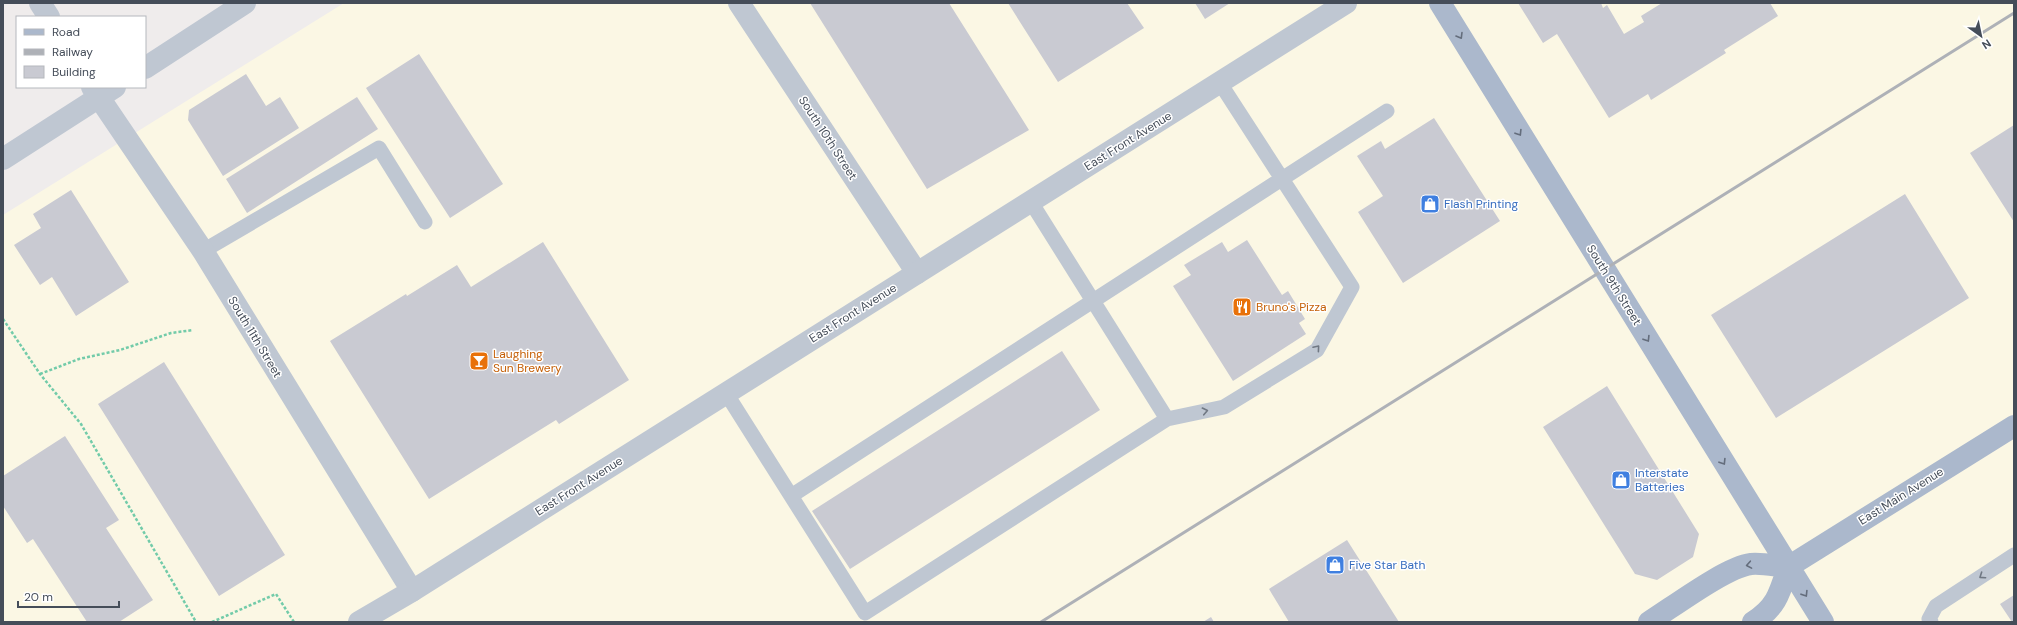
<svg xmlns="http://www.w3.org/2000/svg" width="2017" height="625" viewBox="0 0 2017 625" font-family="'DM Sans',sans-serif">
<rect width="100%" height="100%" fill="#efecec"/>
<path fill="#fbf7e4" d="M344,3h1670v619h-2011v-407z"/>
<path fill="#c9cad2" d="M810,3h139l80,127 -102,59z
M1008,3h119l17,25 -86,54z
M1195,3h35l-25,16z
M1518,3h83l2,5 4,-3 17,29 20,-12 -3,-6 21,-13h108l8,13 -54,34 2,3 -75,47 -3,-6 -39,24 -52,-84 -14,9z
M419,54l84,130 -53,34 -84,-130z
M246,74l20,32 14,-9 19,31 -76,48 -35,-56 1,-10z
M357,97l21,32 -131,84 -21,-34z
M1434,118l66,103 -97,62 -45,-71 25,-16 -26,-40 24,-15 4,8z
M2014,125v97l-44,-69z
M71,190l58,92 -53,34 -24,-39 -12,8 -26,-40 27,-17 -8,-14z
M1905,194l64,104 -193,120 -65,-103z
M1247,240l35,55 6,-4 17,28 -6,4 7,11 -73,47 -60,-95 18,-11 -7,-10 38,-23 6,10z
M543,242l86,138 -70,44 -3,-4 -127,79 -99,-158 76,-47 1,2 50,-31 14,22z
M1062,351l38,59 -250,159 -38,-58z
M164,362l121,193 -66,41 -121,-192z
M1607,386l92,148 -6,23 -36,23 -22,-6 -92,-147z
M65,436l54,84 -13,8 47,72 -34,22h-32l-54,-83 -6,4 -24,-37v-30z
M1347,540l52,82h-110l-20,-33z
M2014,595v27h-2l-12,-18z
M1211,617l3,5h-11z"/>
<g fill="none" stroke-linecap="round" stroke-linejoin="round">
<path stroke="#72cba9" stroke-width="2.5" stroke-dasharray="3 2" stroke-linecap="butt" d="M3,319l37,55 41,50 115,198
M40,374l39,-15 41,-9 51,-17 22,-3
M212,622l64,-28 18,28"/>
<path stroke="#bfc7d2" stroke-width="15" d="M203,251l176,-103 46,74
M726,393l139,220 302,-194 -136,-217
M1167,419l57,-12 93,-57 35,-63 -132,-204
M791,496l596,-385
M1931,622l-2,-3 7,-13 78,-51"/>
<path stroke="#bfc7d2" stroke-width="22" d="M40,3l9,14
M739,3l178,270
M145,68l100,-65
M92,87l111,164 209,340
M3,159l112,-72"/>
<path stroke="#bfc7d2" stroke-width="22" d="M359,622l53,-31 934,-588"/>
<path stroke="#abb8cc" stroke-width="22" d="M1440,3l383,619
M1649,622c24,-15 77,-55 102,-58 12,-1 25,2 37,3l226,-141
M1753,622c24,-15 27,-30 35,-55"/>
<path stroke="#aeb1b7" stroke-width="3" d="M1041,622l973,-609"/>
</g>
<defs><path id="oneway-chevron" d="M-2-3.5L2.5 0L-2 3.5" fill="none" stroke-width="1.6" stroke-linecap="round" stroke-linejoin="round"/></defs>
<g stroke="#646d7c">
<use href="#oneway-chevron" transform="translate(1460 36) rotate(59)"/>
<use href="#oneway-chevron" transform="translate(1519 133) rotate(58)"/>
<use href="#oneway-chevron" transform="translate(1647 339) rotate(58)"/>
<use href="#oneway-chevron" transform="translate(1723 462) rotate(58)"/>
<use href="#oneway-chevron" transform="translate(1749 565) rotate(170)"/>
<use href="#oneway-chevron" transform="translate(1805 594) rotate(58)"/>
</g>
<g stroke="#707883">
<use href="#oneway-chevron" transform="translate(1317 348) rotate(-50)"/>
<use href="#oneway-chevron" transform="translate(1205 411) rotate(-12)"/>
<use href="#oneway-chevron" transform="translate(1982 576) rotate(146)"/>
</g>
<defs>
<symbol id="shop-square" viewBox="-11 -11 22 22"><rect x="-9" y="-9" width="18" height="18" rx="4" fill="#3f7fe0" stroke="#fff"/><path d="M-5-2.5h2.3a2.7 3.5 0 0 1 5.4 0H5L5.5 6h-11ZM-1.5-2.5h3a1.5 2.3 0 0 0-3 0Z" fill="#fff"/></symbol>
<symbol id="restaurant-square" viewBox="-11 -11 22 22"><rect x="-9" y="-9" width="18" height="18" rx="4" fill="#e8710a" stroke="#fff"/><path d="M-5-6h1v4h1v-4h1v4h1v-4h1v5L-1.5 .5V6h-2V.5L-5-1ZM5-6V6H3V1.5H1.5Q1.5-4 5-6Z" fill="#fff"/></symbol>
<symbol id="bar-square" viewBox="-11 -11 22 22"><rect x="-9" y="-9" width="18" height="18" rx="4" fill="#e8710a" stroke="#fff"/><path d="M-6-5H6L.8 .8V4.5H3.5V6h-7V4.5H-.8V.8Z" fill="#fff"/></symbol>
</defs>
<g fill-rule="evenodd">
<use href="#shop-square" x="1419" y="193" width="22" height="22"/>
<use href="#restaurant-square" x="1231" y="296" width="22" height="22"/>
<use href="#bar-square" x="468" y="350" width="22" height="22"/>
<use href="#shop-square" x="1610" y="469" width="22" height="22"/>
<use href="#shop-square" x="1324" y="554" width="22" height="22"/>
</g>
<g text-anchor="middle" stroke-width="3" stroke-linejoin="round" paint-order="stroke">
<g font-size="12" fill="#454d59" stroke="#fff">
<text transform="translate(828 138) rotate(57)" y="4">South 10th Street</text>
<text transform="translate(1128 141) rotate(-32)" y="4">East Front Avenue</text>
<text transform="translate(1614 285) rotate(58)" y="4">South 9th Street</text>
<text transform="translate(853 313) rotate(-32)" y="4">East Front Avenue</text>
<text transform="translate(255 337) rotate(59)" y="4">South 11th Street</text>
<text transform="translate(579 486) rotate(-32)" y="4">East Front Avenue</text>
<text transform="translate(1901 496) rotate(-32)" y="4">East Main Avenue</text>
</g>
<g font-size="12" fill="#366cbe" stroke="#fff" text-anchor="start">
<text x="1444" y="208">Flash Printing</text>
<text x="1635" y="477">Interstate<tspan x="1635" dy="14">Batteries</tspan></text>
<text x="1349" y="569">Five Star Bath</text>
</g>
<g font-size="12" fill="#c56008" stroke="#fff" text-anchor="start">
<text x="1256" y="311">Bruno's Pizza</text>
<text x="493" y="358">Laughing<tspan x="493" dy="14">Sun Brewery</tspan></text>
</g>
</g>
<rect width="2017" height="625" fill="none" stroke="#454d59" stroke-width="8"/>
<rect x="16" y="16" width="130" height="72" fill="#ffffff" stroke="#b5b8bd"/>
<rect x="24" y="29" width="20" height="6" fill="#abb8cc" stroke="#b5b8bd"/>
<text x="52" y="36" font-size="12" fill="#454d59">Road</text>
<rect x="24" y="49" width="20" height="6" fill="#aeb1b7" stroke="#b5b8bd"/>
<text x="52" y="56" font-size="12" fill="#454d59">Railway</text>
<rect x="24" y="66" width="20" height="12" fill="#c9cad2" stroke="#b5b8bd"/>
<text x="52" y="76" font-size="12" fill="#454d59">Building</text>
<g transform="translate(1981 36) rotate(147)" stroke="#ffffff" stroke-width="3" paint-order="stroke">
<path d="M0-3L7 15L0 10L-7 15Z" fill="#454d59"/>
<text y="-6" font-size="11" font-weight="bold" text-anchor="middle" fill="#454d59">N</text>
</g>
<path d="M18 601v6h101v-6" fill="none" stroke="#454d59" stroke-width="2"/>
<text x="24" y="601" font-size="12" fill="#454d59" stroke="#ffffff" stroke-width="3" paint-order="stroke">20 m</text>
</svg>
